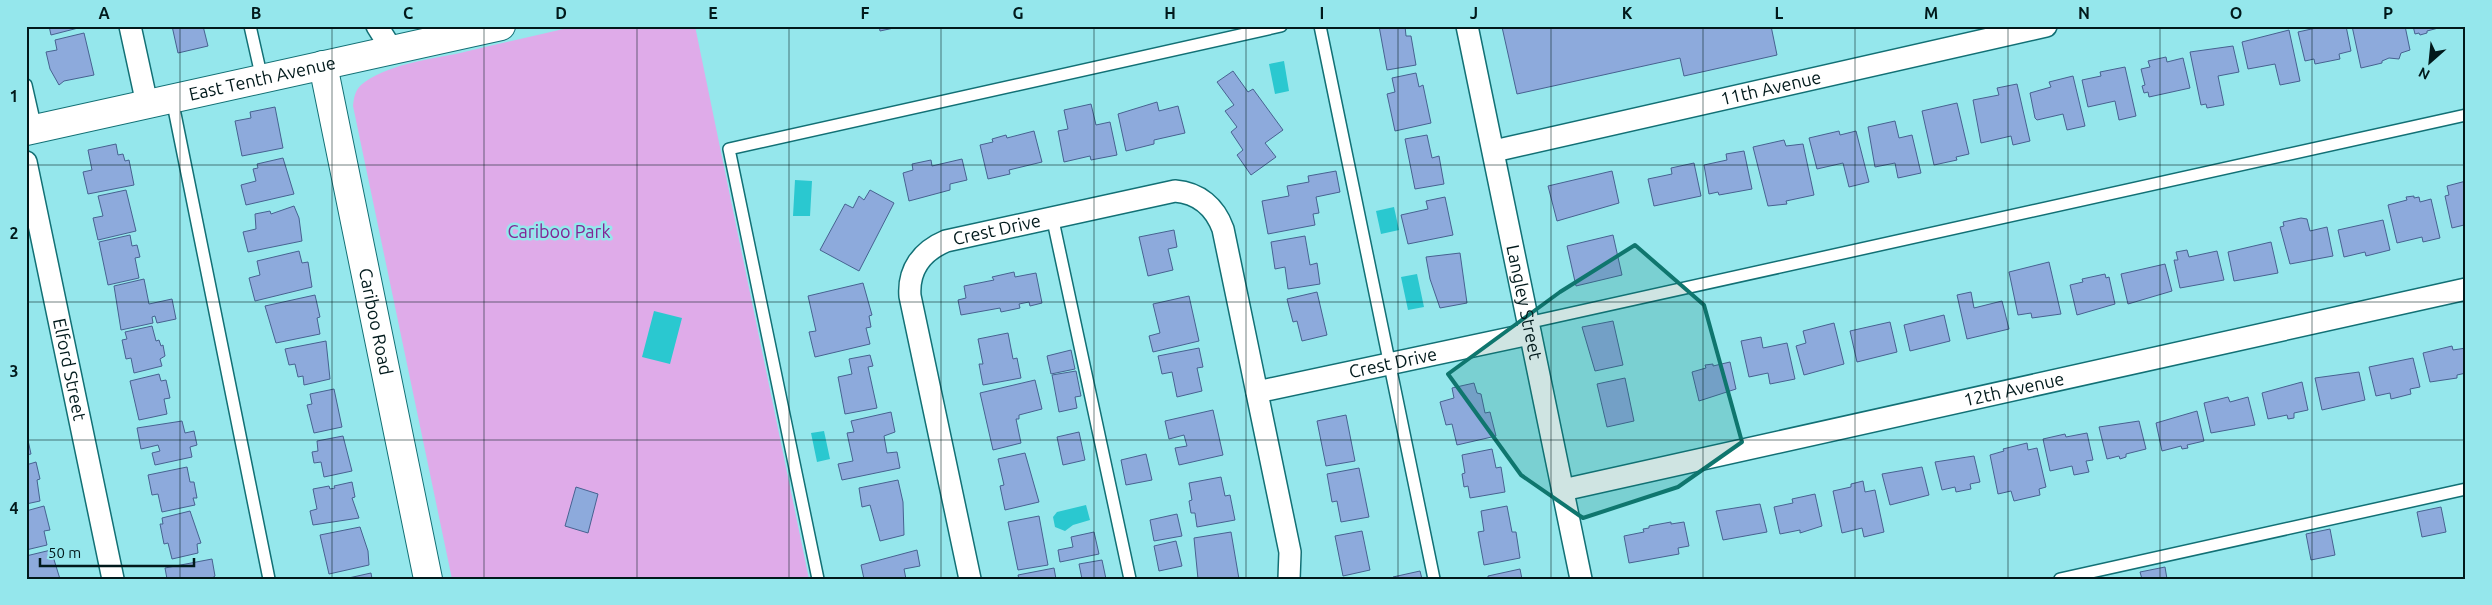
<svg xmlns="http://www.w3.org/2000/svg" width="2492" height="605" viewBox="0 0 2492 605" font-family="Ubuntu,sans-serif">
<rect width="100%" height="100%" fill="#95e7ec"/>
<path fill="#dfabe9" d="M576,26h119l114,553h-357l-99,-473c1,-9 2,-15 8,-21 23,-20 70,-26 99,-32 39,-9 77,-18 116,-27z"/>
<path fill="#2ac8d0" d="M1284,61l5,30 -14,3 -6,-30z
M795,180l17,1 -2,35h-17z
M1394,207l5,23 -18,4 -5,-23z
M1417,274l7,33 -16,3 -7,-33z
M654,311l28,7 -12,46 -28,-7z
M824,431l6,28 -13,3 -6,-29z
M1086,505l4,15 -17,5 -8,6 -10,-4 -2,-10 4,-5z"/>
<path fill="#8daadc" stroke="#476290" d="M49,26h33v1l-31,8z
M172,26h31l5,20 -30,7z
M879,26h24l-23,5z
M1379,26h26l1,10h5l5,29 -29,5z
M1771,26l6,29 -93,21 -4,-18 -163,36 -15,-67z
M2325,26h21l5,25 -12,3 1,5 -25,5 -1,-5 -9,2 -7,-29z
M2352,26h53l5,24 -9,3 -2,6 -10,-1 -7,3v2l-21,5z
M2413,26h33l-19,5v2l-7,2 -1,-2 -4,1z
M2289,30l11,51 -20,4 -5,-21 -27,5 -6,-27z
M84,33l10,42 -30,6 -5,4 -9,-16 -4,-17 11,-2 -2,-10z
M2233,46l6,26 -21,4 6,29 -17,3 -1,-4 -5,1 -11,-53z
M2166,57l1,5 16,-4 7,30 -41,9 -1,-5 -4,1 -2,-7 3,-1 -4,-16 9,-2 -2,-6z
M2125,67l11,49 -17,4 -4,-19 -27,6 -6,-27 19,-4 -1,-4z
M1233,71l15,21 5,-3 30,41 -18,13 11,14 -25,18 -14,-20 6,-5 -12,-18 6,-5 -12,-16 9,-6 -17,-23z
M1416,73l3,14 4,-2 8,38 -36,8 -8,-37 8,-2 -3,-14z
M2073,76l12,50 -18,4 -4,-16 -26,6 -2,-2 -5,-25 21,-6 -2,-5z
M2017,84l13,57 -17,4 -2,-9 -30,7 -8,-43 26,-5 -2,-7z
M1157,102l2,9 19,-5 7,27 -31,7v4l-28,7 -8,-37z
M1957,103l12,51 -13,3 1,3 -23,5 -12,-54z
M1091,104l5,21 14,-3 7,33 -26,5 -1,-4 -26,6 -6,-31 10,-2 -4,-19z
M275,107l8,41 -41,8 -7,-35 16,-3 -1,-6z
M1895,121l4,17 13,-3 9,38 -23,5 -3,-15 -20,4 -7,-40z
M1034,131l8,31 -33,8 1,4 -22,5 -8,-34 13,-3 -1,-3 14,-4 1,3z
M1839,131l1,4 16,-4 13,51 -20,5 -6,-24 -26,6 -8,-31z
M1427,135l5,23 7,-2 5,28 -29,5 -10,-50z
M1784,140l2,6 17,-2 11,51 -28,6 1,3 -19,2 -15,-59z
M116,144l2,11 5,-1 2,7 4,-1 5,25 -46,9 -5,-22 9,-2 -4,-20z
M1744,151l8,38 -33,6 -1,-3 -9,2 -5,-29 23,-5 -1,-6z
M283,158l11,36 -48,11 -5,-20 15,-4 -3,-12 5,-1 -1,-4z
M962,159l5,21 -17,4v6l-41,11 -6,-28 10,-3 -1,-6 19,-4 1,6z
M1694,163l7,33 -47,10 -6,-27 24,-5 -1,-6z
M1336,171l4,21 -24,5 3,16 -6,1 2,11 -47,9 -6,-33 27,-5 -2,-10 22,-4 -1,-6z
M1612,171l7,32 -62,18 -9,-35z
M2466,181v47l-2,-3 -12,3 -7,-32 4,-1 -2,-9z
M126,190l10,41 -38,9 -5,-22 10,-2 -5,-20z
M870,190l24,13 -35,68 -39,-21 25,-46 8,4 6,-12 5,4z
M2414,196v2l5,-1 1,5 11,-3 9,39 -17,4 -1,-5 -25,6 -9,-38 19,-5 -1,-3z
M1445,197l8,38 -45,9 -7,-29 27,-6 -2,-8z
M294,206l5,12 3,23 -54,11 -5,-20 13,-3 -1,-15 15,-3 1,3z
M2301,218l6,1 3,12 17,-4 6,29 -43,8 -10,-37 4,-1 -1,-4z
M2383,220l7,30 -24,6 -1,-4 -21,5 -6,-27z
M1174,230l3,17 -9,2 5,21 -25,6 -9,-39z
M130,235l2,11 5,-1 3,12 -5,1 4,20 -31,7 -9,-43z
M1613,235l9,40 -46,11 -9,-40z
M1305,236l5,29 7,-2 3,21 -32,5 -3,-22 -10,2 -4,-27z
M2271,242l7,31 -44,8 -6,-29z
M2187,250l2,7 28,-6 7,29 -44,8 -6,-28h4l-2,-8z
M299,251l3,12 6,-1 4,25 -57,14 -6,-23 11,-3 -3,-14z
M1460,253l7,50 -27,5 -10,-29 -4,-22z
M2049,262l12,52 -29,4 -1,-5 -13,2 -9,-43z
M2165,264l7,27 -44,13 -7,-30z
M1014,272l1,5 21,-4 6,30 -12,3 -1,-4 -10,2 1,4 -19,4 -1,-4 -39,7 -3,-15 8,-2 -2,-12 30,-6 -2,-3z
M2105,274l1,4 3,-1 6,27 -38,11 -7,-30 13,-3 -1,-3z
M144,279l5,25 23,-5 4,20 -19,4 -2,-7 -3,1 1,6 -32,7 -7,-44z
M863,283l9,32 -3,1 2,11 -5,1 4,16 -55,13 -6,-25 7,-1 -8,-35z
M1317,292l10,43 -25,6 -5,-20 -4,1 -6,-23z
M1971,292l3,16 28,-7 7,28 -42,10 -10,-44z
M315,295l5,22 -3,1 3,16 -44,9 -11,-37z
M1189,296l10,45 -46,11 -4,-16 11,-3 -7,-29z
M1944,315l6,26 -40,10 -6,-26z
M1613,321l10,44 -28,6 -13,-44z
M1890,322l7,30 -40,10 -7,-31z
M1834,323l10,41 -40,11 -8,-29 10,-3 -3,-12z
M152,326l4,15 3,-1 2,6 2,-1 2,11 -5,3 2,7 -28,7 -3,-15 -5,1 -4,-19 5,-1 -2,-7z
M1008,333l5,26 4,-1 4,20 -38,7 -4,-21h4l-5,-25z
M1761,337l2,11 24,-5 8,36 -25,5 -2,-11 -19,4 -8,-36z
M326,341l4,38 -26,6 -1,-9 -5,1 -3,-13 -6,1 -4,-16z
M2452,346l1,4 13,-2v25l-9,2v3l-27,4 -7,-29z
M1199,348l4,19 -6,1 5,23 -25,6 -5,-25 -10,2 -4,-18z
M1071,350l4,19 -24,5 -4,-18z
M870,355l3,11 -5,1 9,41 -32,6 -7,-37 14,-3 -3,-15z
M2413,358l7,29 -10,2 1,5 -20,5 -1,-6 -14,3 -7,-29z
M1730,362l6,27 -37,12 -7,-29 14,-4 -1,-3 8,-1v2z
M1076,371l5,25 -6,1 2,11 -18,4 -7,-37z
M2359,372l6,28 -43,10 -7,-32z
M159,374l2,7 5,-1 4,18 -6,1 3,15 -28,6 -9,-39z
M1625,378l9,43 -27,6 -10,-43z
M1035,380l7,29 -23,6v4h-3l5,24 -28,7 -13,-57z
M2302,382l6,28 -14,3v5l-6,1 -1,-4 -19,4 -6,-26z
M1474,383l3,10 4,1 4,19 5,-1 6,24 -39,9 -5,-21 -6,1 -6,-23 14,-4 -2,-10z
M334,389l8,38 -28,6 -7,-28 5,-1 -2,-10z
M2228,397l2,5 18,-5 7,28 -44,8 -7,-30z
M1213,410l10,45 -44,10 -4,-17 12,-2 -3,-11 -15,4 -4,-18z
M2197,411l7,30 -17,4 1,3 -6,1 -1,-3 -19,5 -6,-28z
M891,412l4,20 -11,4 3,17 10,-1 3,16 -58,12 -4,-16 15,-3 -6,-28 7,-1 -3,-11z
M1346,415l9,46 -29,5 -9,-45z
M182,421l3,12 9,-2 3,14 -7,2 2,10 -37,8 -3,-12 8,-2 -2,-6 -17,4 -4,-21z
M2139,421l7,28 -20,5v3l-6,2 -1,-3 -12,3 -8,-32z
M26,431l5,23 -5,1z
M1079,432l6,28 -22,5 -6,-28z
M2087,433l6,27 -7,1 3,11 -15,3 -2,-9 -22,5 -7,-32 22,-5 1,3z
M343,436l9,35 -28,6 -3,-15 -7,1 -2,-11 6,-1 -1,-10z
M2027,443l1,7 9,-2 9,39 -7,2 1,6 -26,6 -3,-10 -13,3 -8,-39 14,-4 -1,-2z
M1492,449l4,19 5,-1 4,25 -35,6 -2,-12 -4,1 -2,-13 3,-1 -3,-18z
M1025,453l14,49 -34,8 -5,-24 4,-1 -6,-26z
M1146,454l6,26 -26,5 -5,-25z
M1974,456l6,26 -10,2 1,5 -15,3 -1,-5 -13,3 -7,-28z
M36,462l4,17 -3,1 3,21 -14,3v-39z
M187,467l3,15h4l3,16h-4l2,7 -33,7 -4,-18 -6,1 -4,-20z
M1922,467l7,28 -39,10 -8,-31z
M1359,468l10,49 -28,5 -4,-21 -5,1 -5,-28z
M1221,477l4,19 5,-1 5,25 -38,7 -2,-14h-4l-2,-12 3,-1 -3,-17z
M898,480l5,22 1,33 -24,6 -10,-36 -8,2 -3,-19z
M1863,481l2,11 10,-2 9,42 -20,5 -2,-9 -20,5 -9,-42 18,-4v-3z
M352,482l3,15 -3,1 7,20 -46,7 -3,-14 7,-2 -4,-20 16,-3 1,3 5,-1 -1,-2z
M576,487l22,7 -10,39 -23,-7z
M1815,494l7,32 -22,7v-3l-20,4 -6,-27 19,-4 -1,-4z
M1760,504l7,28 -44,8 -7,-29z
M44,506l6,24 -6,1 3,14 -21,5v-39z
M1507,506l5,26h4l4,26 -36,7 -6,-33 6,-1 -3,-20z
M2441,507l5,25 -24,5 -5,-25z
M190,511l11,32 -4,1 1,9 -26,6 -4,-16 -4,1 -4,-20h3l-1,-6z
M1177,514l5,22 -28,5 -4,-21z
M1039,516l9,49 -30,5 -10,-48z
M1671,522v2l13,-2 5,24 -11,2 1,6 -50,9 -5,-27 20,-4 -1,-3 6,-1v-2z
M360,527l8,24 1,14 -40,9 -9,-39z
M2330,529l5,26 -24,5 -5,-26z
M1362,531l8,39 -27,6 -8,-40z
M1094,532l5,22 -39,8 -2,-12 15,-3 -2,-10z
M1231,532l8,47h-41l-4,-41z
M1176,541l6,25 -23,5 -5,-25z
M51,550l9,29h-32l-2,-23z
M917,550l3,16 -16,3 2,10h-42l-3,-14z
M212,559l3,17 -4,3h-44l-2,-11z
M1102,560l4,19h-24l-3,-15z
M2165,567l2,12h-25l-2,-7z
M1054,568l2,11h-37l-1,-4z
M1520,569l2,10h-34v-3z
M1420,571l2,8h-28l-1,-2z
M371,573l1,6h-28z"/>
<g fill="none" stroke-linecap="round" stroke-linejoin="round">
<defs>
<path id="service" d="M250,26l12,53
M1320,26l114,553
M26,85l10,44
M172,99l97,480
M1052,216l78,363
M1527,323l939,-208
M818,579l-89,-430 552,-123
M2060,579l406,-90"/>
<g id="minor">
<path d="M130,26l17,78"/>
<path d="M377,26l15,24"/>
<path id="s1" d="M1467,26l114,553"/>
<path id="s2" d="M1494,151l552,-125"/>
<path id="s3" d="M26,162l87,417"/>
<path id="s4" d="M1257,392l273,-58"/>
<path id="s5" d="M1563,490l903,-201"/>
<path id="s6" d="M970,579l-60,-283c-2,-26 12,-45 36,-55l229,-50c24,2 40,16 48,38l67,323 -1,27"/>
</g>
<g id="tertiary">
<path id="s7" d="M323,65l105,514"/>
</g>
<g id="secondary">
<path id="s8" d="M26,131l475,-105"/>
</g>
</defs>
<use href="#service" stroke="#127075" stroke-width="14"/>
<use href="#minor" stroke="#127075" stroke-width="24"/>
<use href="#tertiary" stroke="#127075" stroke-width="30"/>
<use href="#secondary" stroke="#127075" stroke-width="30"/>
<use href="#service" stroke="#fff" stroke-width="11"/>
<use href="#minor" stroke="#fff" stroke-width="21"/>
<use href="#tertiary" stroke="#fff" stroke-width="28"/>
<use href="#secondary" stroke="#fff" stroke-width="28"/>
</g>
<path fill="#0f766e" fill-opacity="0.2" stroke="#0f766e" stroke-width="4" stroke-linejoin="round" d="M1635,245l69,60 38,137 -64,45 -95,31 -62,-43 -73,-101 112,-82z"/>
<path fill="none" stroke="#01191b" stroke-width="1" stroke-opacity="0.55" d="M180,26v553M332,26v553M484,26v553M637,26v553M789,26v553M941,26v553M1094,26v553M1246,26v553M1398,26v553M1551,26v553M1703,26v553M1855,26v553M2008,26v553M2160,26v553M2312,26v553M26,165h2440M26,302h2440M26,440h2440"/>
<g text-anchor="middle" stroke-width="5" stroke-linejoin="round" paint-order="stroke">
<g font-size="18" fill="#01191b" stroke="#95e7ec">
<text dy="6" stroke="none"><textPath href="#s8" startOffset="242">East Tenth Avenue</textPath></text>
<text dy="6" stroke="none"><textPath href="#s2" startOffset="284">11th Avenue</textPath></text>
<text dy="6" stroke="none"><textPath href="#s6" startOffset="412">Crest Drive</textPath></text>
<text dy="6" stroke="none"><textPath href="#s1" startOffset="282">Langley Street</textPath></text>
<text dy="6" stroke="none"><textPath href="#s7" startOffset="262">Cariboo Road</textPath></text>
<text dy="6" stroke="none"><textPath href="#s4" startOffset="139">Crest Drive</textPath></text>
<text dy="6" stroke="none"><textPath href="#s3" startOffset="212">Elford Street</textPath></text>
<text dy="6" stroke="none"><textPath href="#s5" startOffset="462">12th Avenue</textPath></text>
</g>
<g font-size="18" fill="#822594" stroke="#95e7ec">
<text x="559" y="238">Cariboo Park</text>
</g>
</g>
<rect width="2492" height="605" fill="none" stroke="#95e7ec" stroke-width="55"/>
<g transform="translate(2430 62) rotate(207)" stroke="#95e7ec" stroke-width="4" paint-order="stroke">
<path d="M0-4L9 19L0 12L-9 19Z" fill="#01191b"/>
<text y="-8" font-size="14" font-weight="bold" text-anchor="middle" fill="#01191b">N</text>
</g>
<path d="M40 558v8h154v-8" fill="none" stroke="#01191b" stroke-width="2.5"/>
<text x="48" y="558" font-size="15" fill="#01191b" stroke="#95e7ec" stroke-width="4" paint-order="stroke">50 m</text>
<rect x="28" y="28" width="2436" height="550" fill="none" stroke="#01191b" stroke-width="2"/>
<g font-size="16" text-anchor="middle" font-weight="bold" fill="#01191b">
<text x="104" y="19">A</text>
<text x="256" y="19">B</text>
<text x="408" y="19">C</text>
<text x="561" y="19">D</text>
<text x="713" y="19">E</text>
<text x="865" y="19">F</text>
<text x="1018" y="19">G</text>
<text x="1170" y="19">H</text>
<text x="1322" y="19">I</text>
<text x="1474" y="19">J</text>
<text x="1627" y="19">K</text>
<text x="1779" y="19">L</text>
<text x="1931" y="19">M</text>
<text x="2084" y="19">N</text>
<text x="2236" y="19">O</text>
<text x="2388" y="19">P</text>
<text x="14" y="102">1</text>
<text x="14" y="239">2</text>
<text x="14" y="377">3</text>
<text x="14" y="514">4</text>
</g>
</svg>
